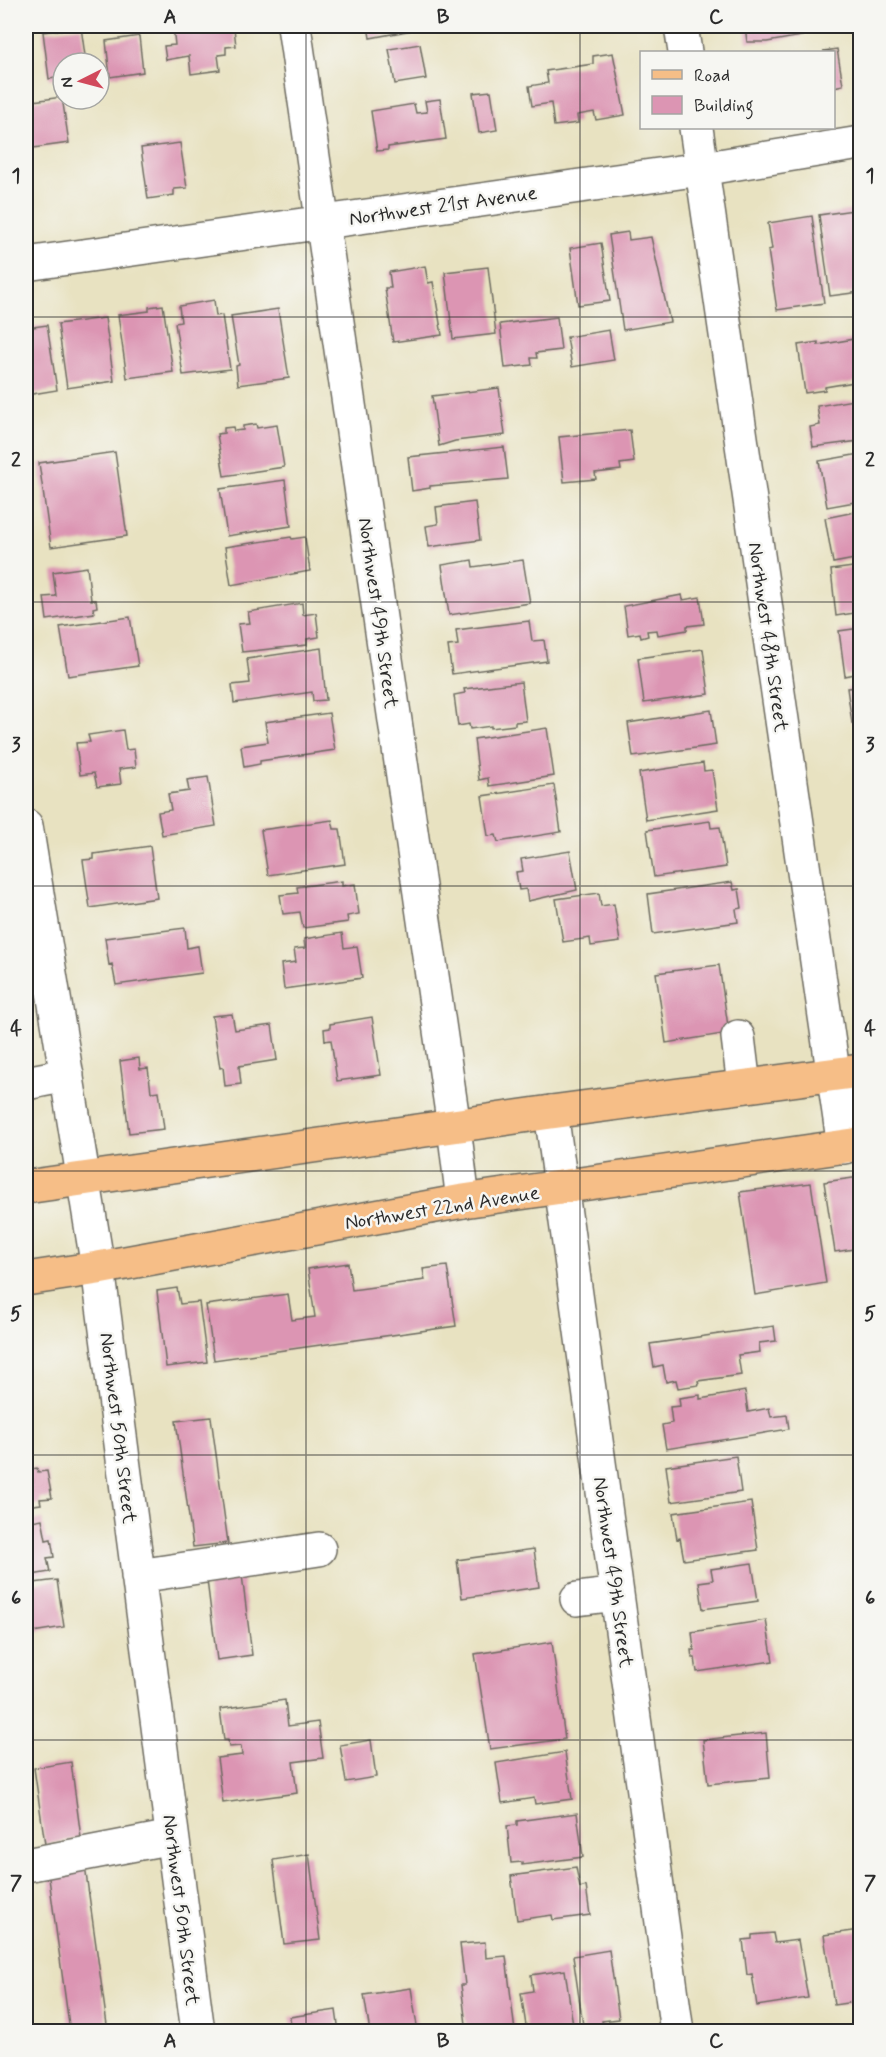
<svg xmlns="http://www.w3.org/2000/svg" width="886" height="2057" viewBox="0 0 886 2057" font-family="Mynerve,sans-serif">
<rect width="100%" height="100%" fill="#f6f6f2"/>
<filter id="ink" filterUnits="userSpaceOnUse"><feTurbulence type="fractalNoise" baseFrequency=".0167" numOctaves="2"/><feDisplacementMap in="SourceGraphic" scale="12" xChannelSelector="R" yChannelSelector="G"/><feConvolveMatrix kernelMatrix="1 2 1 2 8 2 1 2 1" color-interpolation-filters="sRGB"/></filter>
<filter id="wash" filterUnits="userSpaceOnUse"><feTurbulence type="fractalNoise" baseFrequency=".008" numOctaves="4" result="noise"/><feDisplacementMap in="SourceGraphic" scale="24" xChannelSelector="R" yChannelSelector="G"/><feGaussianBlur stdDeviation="1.35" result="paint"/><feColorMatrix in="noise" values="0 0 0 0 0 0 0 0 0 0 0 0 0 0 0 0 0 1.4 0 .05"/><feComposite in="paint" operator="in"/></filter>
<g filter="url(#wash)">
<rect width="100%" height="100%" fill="#e8e2c1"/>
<g id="blocks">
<path fill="#dc95b3" d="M173,26h51v3l10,-1 2,18 -10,1v7l-8,1 2,15 -29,4 -2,-18 -23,4 -2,-14 11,-1z
M368,26h61v1l-59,11z
M745,26h56l1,10 -35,6h-20z
M81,27l5,36h-23v14l-14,2 -6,-47z
M139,36l4,36 -33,5 -4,-36z
M420,44l6,35 -31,5 -6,-35z
M837,49l6,36 -9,2v-35l-11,-1z
M613,53l12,62 -29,5 -2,-8 -17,3 1,8 -24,3 -3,-23 -19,3 -3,-20 19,-3 -2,-12 47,-7v-8z
M491,91l6,39 -18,3 -6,-40z
M62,97l7,46 -43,6v-47z
M440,99l6,40 -58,8v3l-11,1 -6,-40 43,-7 2,9 11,-1 -2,-11z
M180,143l7,45 -13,1v6l-26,4 -7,-51z
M860,209v83l-30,4 -11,-81z
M812,216l12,87 -47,7 -9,-60 4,-1 -4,-26z
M628,232l1,8 22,-3 19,85 -47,8 -14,-95z
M601,243l9,58 -32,4 -8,-57z
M425,266l3,17 5,-1 9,53 -49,7 -8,-54h6l-2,-16z
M488,267l8,67 -43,5 -8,-67z
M214,300l2,16 6,-1 8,54 -47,6 -8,-52 6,-1 -2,-16z
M163,305l10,67 -46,6 -9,-63 31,-4v-4z
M278,309l11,69 -51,7 -2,-19 3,-1 -8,-49z
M557,317l4,33 -25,3 1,5h-6l1,7 -27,3 -5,-44z
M105,318l9,63 -47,7 -9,-64z
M47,325l10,65 -31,5v-67z
M609,330l5,30 -42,7 -5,-30z
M860,338v43l-35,6v3l-20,3 -7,-48 20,-3v3z
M499,388l6,47 -50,6 -16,5 -7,-50z
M853,400l6,41 -46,6 -3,-20 10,-2 -3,-19z
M256,424l1,4 20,-3 7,42 -60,9 -7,-42 7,-1v-5l9,-1 1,4 9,-1v-4z
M630,430l4,32 -14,2 1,6 -26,3 1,6 -32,3 -5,-45z
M504,447l4,32 -78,7v2l-18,3 -4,-34z
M115,452l12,84 -76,11 -12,-84z
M860,454v47l-33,6 -8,-46z
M285,480l6,46 -64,10 -7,-47z
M475,502l5,38 -51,7 -3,-21 12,-2 -2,-17z
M860,511v47l-27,5 -8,-45z
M291,537l1,2 13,-2 5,34 -79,14 -6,-38z
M472,560l1,7 50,-7 7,43 -81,12 -7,-50z
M860,566v46l-24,4 -5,-46z
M87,567l4,33h5l1,7 -4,1 1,5 -47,7 -3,-23 12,-1 -3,-24z
M682,595l1,5 17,-3 4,27 -17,2v4l-29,5 -1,-5 -10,1 1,5 -7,2 -1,-5 -12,2 -4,-29z
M302,603l1,12 13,-2 3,24 -12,2v6l-65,7 -4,-28 12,-1 -2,-11z
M130,617l8,49 -70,10 -8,-49z
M529,621l3,20 12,-1 3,21 -95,13 -4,-28 10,-1 -2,-15z
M860,628v45l-15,3 -6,-45z
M321,648l5,52 -13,1 -1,-9 -78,11 -2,-18 18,-2 -3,-24z
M703,649l6,45 -65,9 -6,-45z
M521,682l5,39 -11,1v3l-24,3v-2l-21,3 -1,-5 -11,2 -4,-31 11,-2 -1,-4z
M860,687v43h-1l-2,-8 -5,1 -5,-35z
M711,710l5,35 -83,12 -5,-34z
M329,713l6,37 -75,11v3l-16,3 -3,-21 27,-4 -3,-20z
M547,728l7,48 -65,10 -1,-8 -9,2 -5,-41z
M123,730l3,20 8,-1 2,18 -17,2 2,15 -24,3 -3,-14 -14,2 -4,-32 14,-1 -2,-7z
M703,763l1,8 8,-1 6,39 -72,11 -7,-47z
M208,777l8,49 -54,9 -4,-23 13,-2 -3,-16 21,-3 -2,-11z
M554,785l7,47 -63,10 -2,-7 -8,1 -6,-40z
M332,820l2,9h6l5,35 -77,11 -7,-45z
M710,821l1,7 9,-1 6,40 -72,10 -7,-47z
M150,846l7,52 -67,10 -7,-48 11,-1v-5z
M570,851l7,39 -49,11 -2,-12 -7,1 -3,-18 7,-1 -2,-12z
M342,881v5l13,-2 4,30 -12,2 1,6 -45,6 -3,-16 -17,2 -3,-19 18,-2 -1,-6z
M732,882l2,8 5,-1 3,19 -6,1 2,13 -85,12 -5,-40z
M599,893l2,13 13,-2 6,38 -29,4 -1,-8 -27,4 -7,-43z
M185,928l2,20 11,-2 4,27 -86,12 -4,-21 -3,1 -4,-27z
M342,933l2,15 13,-2 5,32 -78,11 -3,-25 15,-2 -2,-13 11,-1 -1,-9z
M719,965l10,68 -63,10 -10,-70z
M232,1014l3,16 37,-5 5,35 -38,6 2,18 -16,2 -2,-19 -3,1 -8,-52z
M372,1017l9,58 -44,6 -6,-41 -6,1 -1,-12 6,-1v-4z
M139,1058l1,11 8,-1 3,24 8,-1 5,38 -35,4 -9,-72z
M860,1177v71l-25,4 -11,-70z
M811,1183l15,100 -71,12 -15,-103z
M348,1263l4,27 73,-10 -2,-11 24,-3 9,60 -242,34 -8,-55 82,-11 4,26 23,-3 -7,-48z
M177,1288l3,16 19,-2 8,60 -41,5 -9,-76z
M774,1326l2,15 -17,2 1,9 -22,3 3,20 -43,6 1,4 -21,3 -2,-8 -10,2 -3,-17 -9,2 -4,-23z
M745,1391l3,21 21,-4 2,9 16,-2 2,14 -123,20 -4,-24 10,-2 -2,-16 10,-1 -1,-8 21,-3v4z
M211,1417l17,126 -35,4 -17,-126z
M736,1456l5,36 -70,10 -5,-36z
M37,1468l1,4 9,-1 5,27 -12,1 1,5 -15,2v-36z
M751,1502l7,48 -74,10 -4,-22 -3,1 -4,-26z
M42,1519l4,21 5,-1 3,18 -7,1 3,14 -24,4v-54z
M534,1549l5,38 -77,11 -5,-38z
M752,1563l6,38 -55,8 -4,-27 14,-2 -2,-11z
M242,1575l10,80 -35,5 -10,-80z
M57,1580l7,47 -38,6v-49z
M766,1620l7,41 -76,11 -2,-14h-3l-1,-8h3l-2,-18z
M552,1642l13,97 -75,10 -15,-95z
M285,1700l3,26 30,-4 5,36 -30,4 4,31 -74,10 -6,-45 25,-3 -1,-9 -12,1 -1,-7h-4l-4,-31z
M766,1733l4,45 -62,6 -5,-44z
M371,1740l5,37 -30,5 -6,-37z
M565,1752l7,47 -37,5 -1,-6 -32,5 -6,-40z
M71,1762l10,76 -36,6 -11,-76z
M577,1813l6,44 -61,8v-3l-11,1 -4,-37 10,-1v-4z
M309,1854l11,86 -36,4 -11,-84z
M85,1866l23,166h-38l-22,-161z
M576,1867l4,21 6,-2 4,29 -37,5 -1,-5 -35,5 -6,-44z
M860,1930v71l-26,4 -10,-70z
M773,1933l2,10 23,-3 10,58 -51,8 -5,-32 -5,1 -4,-35 9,-1v-4z
M485,1942l1,16 20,-2 9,76h-48l-6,-47h4l-5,-41z
M609,1950l10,69 -17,2 2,11h-20l-11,-76z
M565,1970l9,62h-47l-6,-39 12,-2 -2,-16z
M411,1988l7,44h-48l-6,-37z
M336,2010l3,22h-65l17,-4 -1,-11z"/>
</g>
</g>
<g filter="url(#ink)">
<use href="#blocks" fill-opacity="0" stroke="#6d6b60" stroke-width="1.5"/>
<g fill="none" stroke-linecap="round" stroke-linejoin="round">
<defs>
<path id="minor" d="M294,26l160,1101 9,74
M681,26l4,26
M696,128l148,1019
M26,264l675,-95 159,-26
M26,826l72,442 100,764
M738,1037l6,49
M26,1083l41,-8
M551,1112l126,920
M138,1576l181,-27
M577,1599l40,-5
M26,1865l146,-28"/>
<path id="major" d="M26,1187l525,-75 309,-41
M26,1279l72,-11 365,-67 397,-57"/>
</defs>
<use href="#minor" stroke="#6d6b60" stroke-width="36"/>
<use href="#major" stroke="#6d6b60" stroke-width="36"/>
<use href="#minor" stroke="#fff" stroke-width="33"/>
<use href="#major" stroke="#f6be87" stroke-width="33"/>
</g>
</g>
<path fill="none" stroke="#2b2b2b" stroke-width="1.5" stroke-opacity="0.55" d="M306,26v2006M580,26v2006M26,317h834M26,602h834M26,886h834M26,1171h834M26,1455h834M26,1740h834"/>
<g text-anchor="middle" stroke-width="5" stroke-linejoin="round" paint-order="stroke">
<g font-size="20" fill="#2b2b2b" stroke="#f6f6f2">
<text transform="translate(443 205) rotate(-8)" y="7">Northwest 21st Avenue</text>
<text transform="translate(379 613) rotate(82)" y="7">Northwest 49th Street</text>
<text transform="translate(769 637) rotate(82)" y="7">Northwest 48th Street</text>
<text transform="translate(442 1207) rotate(-9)" y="7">Northwest 22nd Avenue</text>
<text transform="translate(119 1428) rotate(83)" y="7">Northwest 50th Street</text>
<text transform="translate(614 1572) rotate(82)" y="7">Northwest 49th Street</text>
<text transform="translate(182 1910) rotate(83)" y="7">Northwest 50th Street</text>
</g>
</g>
<rect width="886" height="2057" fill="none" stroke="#f6f6f2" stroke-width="66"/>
<rect x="640" y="51" width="195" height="78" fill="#f6f6f2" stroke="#a5a5a2" stroke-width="1.5"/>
<rect x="652" y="70" width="30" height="9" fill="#f6be87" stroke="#a5a5a2" stroke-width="1.5"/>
<text x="694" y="81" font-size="18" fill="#2b2b2b">Road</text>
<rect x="652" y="96" width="30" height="18" fill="#dc95b3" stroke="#a5a5a2" stroke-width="1.5"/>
<text x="694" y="111" font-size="18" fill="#2b2b2b">Building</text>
<g transform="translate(81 81) rotate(264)"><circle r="28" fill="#f6f6f2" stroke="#a5a5a2" stroke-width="1.5"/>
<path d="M0-4.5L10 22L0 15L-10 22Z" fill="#d1495b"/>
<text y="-9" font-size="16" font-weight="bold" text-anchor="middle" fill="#2b2b2b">N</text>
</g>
<rect x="33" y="33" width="820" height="1991" fill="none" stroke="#2b2b2b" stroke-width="2"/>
<g font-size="20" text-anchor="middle" font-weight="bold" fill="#2b2b2b">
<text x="170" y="23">A</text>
<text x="443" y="23">B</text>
<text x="716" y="23">C</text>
<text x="16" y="182">1</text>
<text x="870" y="182">1</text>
<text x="16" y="466">2</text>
<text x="870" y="466">2</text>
<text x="16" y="751">3</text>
<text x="870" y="751">3</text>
<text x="16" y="1035">4</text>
<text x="870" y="1035">4</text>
<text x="16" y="1320">5</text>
<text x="870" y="1320">5</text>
<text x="16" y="1604">6</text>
<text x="870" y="1604">6</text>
<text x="16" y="1889">7</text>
<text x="870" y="1889">7</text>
<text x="170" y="2047">A</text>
<text x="443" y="2047">B</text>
<text x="716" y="2047">C</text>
</g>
</svg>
